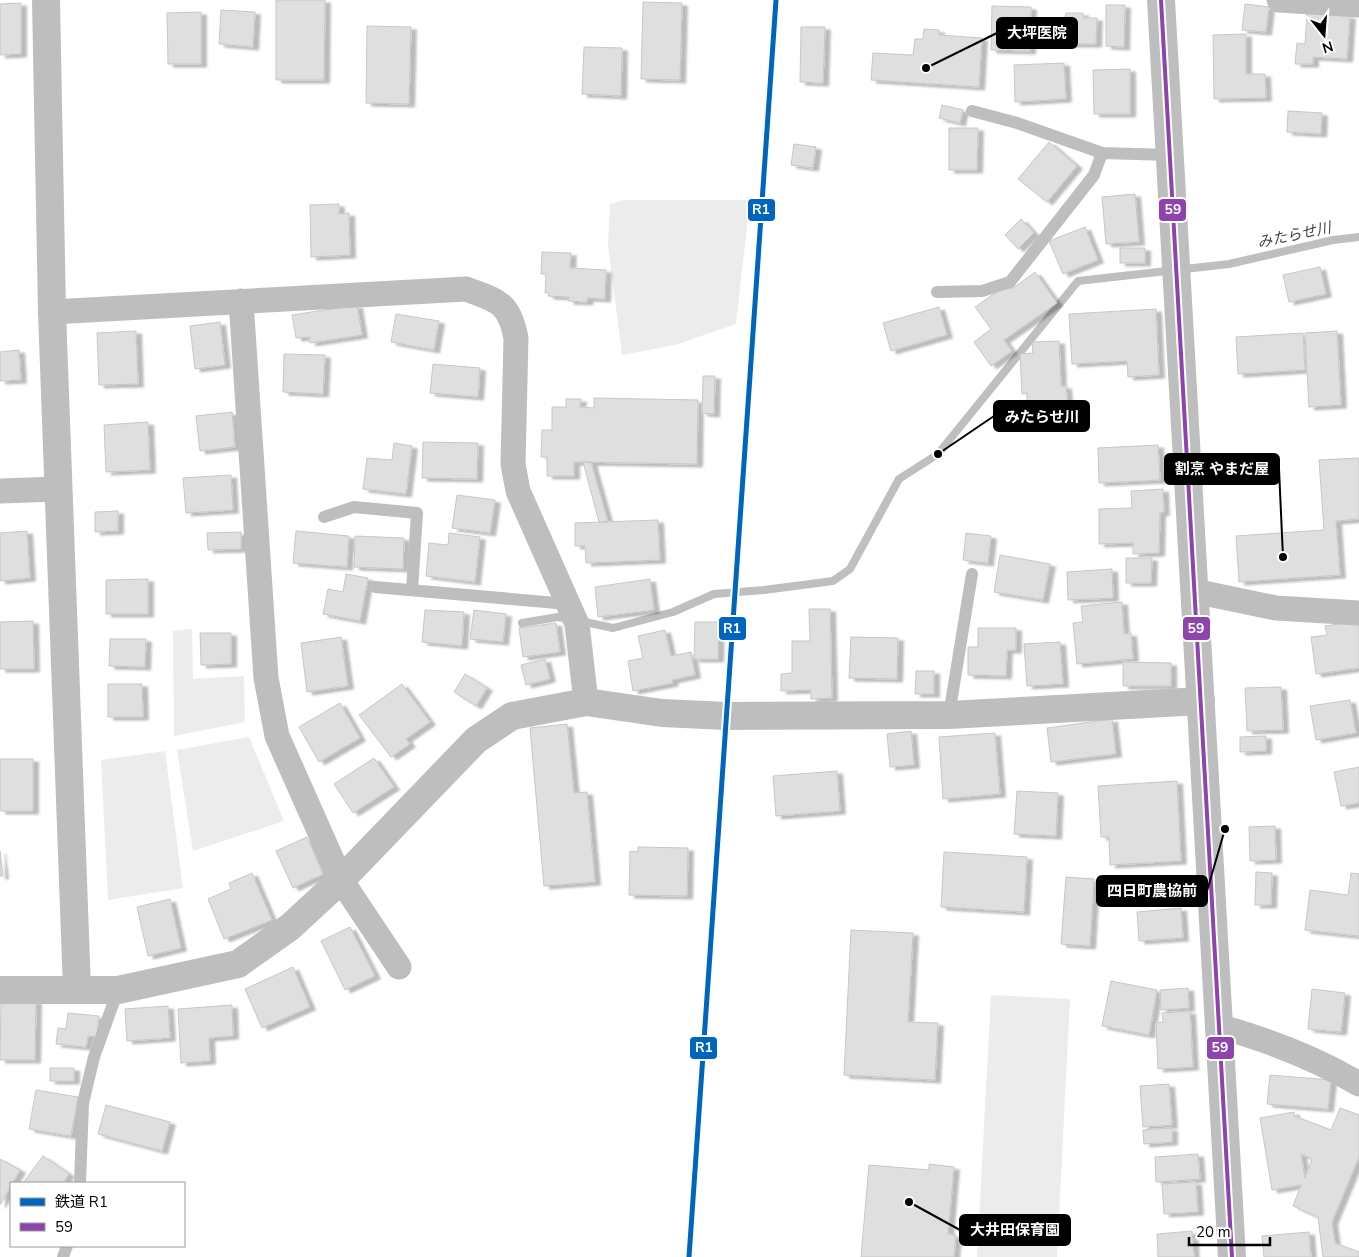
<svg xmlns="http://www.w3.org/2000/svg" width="1359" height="1257" viewBox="0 0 1359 1257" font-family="'Nunito Sans','Noto Sans JP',sans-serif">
<defs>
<filter id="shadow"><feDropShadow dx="5.5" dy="3" stdDeviation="1" flood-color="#0004"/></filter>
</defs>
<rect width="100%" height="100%" fill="#fff"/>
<path fill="#ececec" d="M623,200h127l-14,124 -61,21 -53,10 -14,-110 2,-41z
M192,629l1,50 51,-3 1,46 -71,14 -1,-105z
M249,737l35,84 -91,30 -16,-101z
M165,751l18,137 -75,12 -7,-140z
M991,995l79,4 -13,258h-80z"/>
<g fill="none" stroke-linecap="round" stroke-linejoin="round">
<path stroke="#bfbfbf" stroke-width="8" d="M580,621l33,7 60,-16 41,-18 50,-4 69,-9 17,-12 49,-90 39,-25 140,-173 151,-17 104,-24 26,-3
M522,623l36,-6 11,2"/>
</g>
<path fill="#dfdfdf" stroke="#c7c7c7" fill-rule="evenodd" filter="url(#shadow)" d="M276,0h49l-1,80h-48z
M643,2l39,1 -2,77 -39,-1z
M21,3v51l-21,1v-51z
M1245,4l24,3 -3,25 -24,-2z
M1106,5h19l-1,42 -18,-1z
M992,6l39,1 -1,44 -39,-1z
M221,10l34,2 -2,35 -34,-3z
M201,12v52h-33l-1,-51z
M1066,13h17v5h14l-1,26h-40l1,-26h8z
M1307,13l43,3 -3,43 -34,-2v7h-18l2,-21 8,1z
M367,26l44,1 -2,77 -43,-1z
M801,27h24l-2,56 -23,-1z
M924,29l15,1v5l43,3 -3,49 -108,-7 2,-27 40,2 2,-16h8z
M1246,34v40h19l1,24 -52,1 -1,-64z
M584,47l38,1 -1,48 -39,-2z
M1064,63l2,36 -51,3 -1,-37z
M1130,69v45h-36l-1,-44z
M942,105l21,5 -3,13 -21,-5z
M1288,111l34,2 -1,21 -34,-2z
M949,128h29l-1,42h-28z
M1049,142l28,24 -30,36 -29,-23z
M794,144l22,3 -3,21 -22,-3z
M1135,194l4,48 -33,2 -4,-47z
M339,204v10l10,-1 1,42 -39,2 -1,-52z
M1021,219l13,14 -16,16 -13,-14z
M1085,227l13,33 -35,14 -14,-33z
M1120,248h25v15h-25z
M542,252l29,1 -1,15 36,2 -1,29 -17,-1 -1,4 -19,-1 1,-4 -21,-1 1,-3h-4l1,-19h-5z
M1320,267l6,27 -37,8 -6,-27z
M1035,272l22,31 -53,37 8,11 -21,15 -17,-24 17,-13 -16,-22 33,-23 4,5z
M357,305l5,30 -52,8v-6l-14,1 -4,-23z
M939,307l8,28 -56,16 -8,-28z
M1156,309l3,66 -31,2 -1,-16 -55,3 -3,-50z
M396,314l43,7 -5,29 -43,-8z
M220,322l5,43 -30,4 -5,-43z
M136,331l2,53 -39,1 -2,-52z
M1337,331l4,74 -32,2 -4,-74z
M1303,333l2,37 -67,4 -2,-37z
M1059,341l2,45h5l2,23 -19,1v-5l-22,1v-13l-5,1 -2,-40 13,-1 -1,-11z
M19,350l2,30 -21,1v-29z
M284,354l41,1 -2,39 -40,-2z
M433,364l47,4 -2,29 -48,-4z
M703,376h12l-1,38 -12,-1z
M594,398l104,2 -1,64 -123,-2v14h-27v-19h-6l1,-27h10v-23h14v-8h15l-1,8 14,1z
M232,412l3,35 -35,4 -4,-35z
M148,422l2,48 -44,2 -2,-47z
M423,442l55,1 -1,36 -55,-1z
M394,443l18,3 -6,48 -43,-5 4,-31 25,2z
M1158,445l2,35 -61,3 -1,-35z
M1359,458v61l-23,2 4,54 -101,7 -3,-46 88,-6 -5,-70z
M583,462h8l17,60h-9z
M231,475l2,35 -47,3 -3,-35z
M1163,489l1,23 -4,1 -1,40 -26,1v-11l-34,1v-35l33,-1 -1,-17z
M457,495l38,5 -5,33 -38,-5z
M118,511v20l-23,1v-20z
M658,520l2,40 -74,3 -1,-17h-10v-23z
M27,531l3,47 -30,3v-48z
M296,531l53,5 -2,31 -54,-4z
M241,532v17l-33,1 -1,-17z
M449,533l31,4 -5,45 -49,-6 3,-33 19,2z
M966,533l25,3 -3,27 -25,-3z
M355,536l49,2 -1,31 -49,-2z
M1000,555l50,9 -7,36 -49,-8z
M1126,558h26l-1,25h-25z
M1112,569l1,29 -45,2 -1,-28z
M346,574l22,4 -8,43 -37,-7 5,-25 15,3z
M148,579v35h-42v-34z
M650,579l4,31 -56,7 -3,-30z
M1122,602l2,32 7,-1 2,26 -56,5 -4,-41 10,-1 -2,-16z
M809,609h21l2,89 -21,1v-9l-30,1v-17l11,-1v-32h18z
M425,610l39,2 -2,34 -40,-4z
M474,610l32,4 -3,28 -33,-3z
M33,621l1,48h-34v-47z
M1359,621v47l-43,6 -5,-37 16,-2 -2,-9z
M695,622h24l-1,37h-24z
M556,623l4,29 -37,5 -4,-29z
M978,628h38v22h-9l-1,26 -38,-1v-28h10z
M665,630l6,26 20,-4 4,23 -23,5 1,3 -40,8 -5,-30 15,-3 -5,-22z
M200,633h31v31l-30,1z
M341,637l7,49 -41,6 -6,-49z
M851,637l47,1 -1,41 -48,-1z
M110,639h36l-1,28 -36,-1z
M1060,642l3,42 -36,2 -3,-42z
M545,659l5,20 -24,6 -5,-20z
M1123,662l48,1v23h-48z
M916,671h18v23h-19z
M465,674l22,14 -11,18 -22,-14z
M108,684h34l1,33h-35z
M402,684l28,38 -24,17 4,5 -19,13 -32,-42z
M1281,687l2,43 -36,1 -2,-43z
M1350,700l6,33 -40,7 -6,-34z
M340,703l20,35 -41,24 -20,-35z
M1112,719l4,35 -65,8 -4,-34z
M567,724l7,69 13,-1 8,90 -51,4 -14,-158z
M911,731l3,34 -24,2 -3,-33z
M995,733l5,61 -57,5 -4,-62z
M1266,736v15l-26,1v-15z
M374,758l20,29 -41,26 -19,-29z
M0,759h33v52h-33z
M1359,767v36l-18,3 -7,-34z
M837,771l3,40 -64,5 -3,-40z
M1177,781l4,80 -71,4 -1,-28h-8l-3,-51z
M1017,791l41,2 -2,43 -42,-2z
M1275,826l1,34 -26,1 -1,-34z
M307,837l16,37 -30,14 -17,-37z
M638,847l50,1 -1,48 -58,-1 1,-44 8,1z
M0,851l3,25h-3z
M944,852l83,5 -3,55 -83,-5z
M1256,872l16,1 -1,32h-16z
M252,873l20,47 -48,19 -16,-40 23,-10 -2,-6z
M1351,873l8,1v62l-54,-6 5,-40 38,5z
M1066,877l28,2 -4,67 -29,-2z
M170,899l11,49 -33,8 -11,-49z
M1181,908l2,30 -44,3 -2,-29z
M350,927l25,49 -30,14 -24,-49z
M851,930l62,3 -5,89 30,1 -3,57 -91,-5z
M293,967l17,40 -48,21 -17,-39z
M1111,981l46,9 -8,45 -47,-9z
M1188,988l1,20 -28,2 -1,-20z
M1312,989l33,4 -4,39 -33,-3z
M1,1001h35l-1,59h-35z
M232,1005l1,31 -24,2 1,23 -29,2 -3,-54z
M168,1006l2,32 -43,3 -2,-32z
M1190,1011l3,56 -35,2 -2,-46 7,-1 -1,-9z
M68,1013l31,3 -2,21 -9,-1 -2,11 -30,-3 2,-16 8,1z
M50,1068h24v13h-24z
M1270,1075l61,5 -3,29 -61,-5z
M1169,1084l3,41 -29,2 -3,-41z
M36,1090l42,7 -7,39 -42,-7z
M106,1105l64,17 -8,29 -64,-17z
M1340,1108l19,7v42l-27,65 3,21 24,9v5h-36l-5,-40 -25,-11 8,-21 -29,5 -12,-72 34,-6v4l37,14zM1301,1154l11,5 -7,19z
M1172,1128v14l-28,2 -1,-14z
M1198,1154l2,25 -44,3 -1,-25z
M43,1156l26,18 -6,9h-40z
M0,1159l20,11 -20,35z
M929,1164l25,3 -6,67 8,1 -2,22h-93l8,-92 60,5z
M1196,1182l2,30 -34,2 -2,-30z
M1192,1231l2,26h-36l-1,-23z
M1309,1232l2,25h-47l-2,-21z"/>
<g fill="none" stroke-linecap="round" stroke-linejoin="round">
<path stroke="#bebebe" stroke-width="12" d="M972,111l45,12 85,30 68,2
M937,292l45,-1 28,-9 84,-107 8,-22
M324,517l30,-10 63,6 -5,77
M375,587l193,17
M949,715l23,-141
M80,1183l3,-80 11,-46 24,-67
M63,1257l4,-11"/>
<path stroke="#bebebe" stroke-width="25" d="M1279,0l80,5
M241,301l25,377 11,58 64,144 58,87
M52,312l414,-23c32,12 43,13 50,49l-3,126 5,27 59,133 9,78
M0,491l58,-2
M1194,591l82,17 83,5
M1218,1026c50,14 96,31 141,58"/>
<path stroke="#bebebe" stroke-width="28" d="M46,0l6,312 25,677
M0,990h118l120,-26 52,-37 51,-47 135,-140 36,-24 74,-14 76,11 65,3 222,-1 252,-14"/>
<path stroke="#bebebe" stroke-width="28" d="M1161,0l71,1257"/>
<defs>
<path id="bus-1" d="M1161,0l71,1257"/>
</defs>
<use href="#bus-1" stroke="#fff" stroke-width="8"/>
<use href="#bus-1" stroke="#8e44ad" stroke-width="4"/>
<defs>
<path id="rail-1" d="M689,1257l87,-1257"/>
</defs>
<use href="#rail-1" stroke="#fff" stroke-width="9"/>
<use href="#rail-1" stroke="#0065bd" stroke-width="5"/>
</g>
<g text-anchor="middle" stroke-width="4" stroke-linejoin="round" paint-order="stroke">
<g font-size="15" font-style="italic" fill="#444" stroke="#fff">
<text transform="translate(1294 235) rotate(-12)" y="5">みたらせ川</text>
</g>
</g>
<path fill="none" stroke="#000" stroke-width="2" d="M926 68L997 33M938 454L994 416M1283 557L1279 469M1225 829L1207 891M909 1202L960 1230"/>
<g fill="#000" stroke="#fff" stroke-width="2">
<circle cx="926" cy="68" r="5"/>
<circle cx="938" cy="454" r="5"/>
<circle cx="1283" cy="557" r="5"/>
<circle cx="1225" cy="829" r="5"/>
<circle cx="909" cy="1202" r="5"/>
</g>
<g fill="#000" stroke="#000" stroke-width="2">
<rect x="997" y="18" width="80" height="30" rx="5"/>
<rect x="994" y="401" width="95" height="30" rx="5"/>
<rect x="1165" y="454" width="114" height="30" rx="5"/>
<rect x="1097" y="876" width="110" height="30" rx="5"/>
<rect x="960" y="1215" width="110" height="30" rx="5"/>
</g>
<g font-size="15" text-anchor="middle" font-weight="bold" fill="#fff">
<text x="1037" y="38">大坪医院</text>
<text x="1042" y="422">みたらせ川</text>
<text x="1222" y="474">割烹 やまだ屋</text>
<text x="1152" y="896">四日町農協前</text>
<text x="1015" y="1235">大井田保育園</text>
</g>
<g stroke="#fff" stroke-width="2">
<rect x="747" y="198" width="29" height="24" rx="5" fill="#0065bd"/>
<rect x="1158" y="198" width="29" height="24" rx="5" fill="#8e44ad"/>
<rect x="1182" y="616" width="29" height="25" rx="5" fill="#8e44ad"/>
<rect x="718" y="616" width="29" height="25" rx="5" fill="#0065bd"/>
<rect x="689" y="1036" width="29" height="24" rx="5" fill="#0065bd"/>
<rect x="1206" y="1036" width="29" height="24" rx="5" fill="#8e44ad"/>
</g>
<g font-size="14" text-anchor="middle" font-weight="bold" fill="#fff">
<text x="761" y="214">R1</text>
<text x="1173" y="214">59</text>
<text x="1196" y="633">59</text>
<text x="732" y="633">R1</text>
<text x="704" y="1052">R1</text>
<text x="1220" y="1052">59</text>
</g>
<rect x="10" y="1182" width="175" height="65" fill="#ffffff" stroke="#999999"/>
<rect x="20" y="1198" width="25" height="8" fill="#0065bd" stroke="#999999"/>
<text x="55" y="1207" font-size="15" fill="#000000">鉄道 R1</text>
<rect x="20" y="1223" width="25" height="8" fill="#8e44ad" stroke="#999999"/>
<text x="55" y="1232" font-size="15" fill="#000000">59</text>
<g transform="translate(1324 35) rotate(163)" stroke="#ffffff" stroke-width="4" paint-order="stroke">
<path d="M0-4L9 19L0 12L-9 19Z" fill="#000000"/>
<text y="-8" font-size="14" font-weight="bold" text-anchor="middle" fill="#000000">N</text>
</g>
<path d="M1189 1237v8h81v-8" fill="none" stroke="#000000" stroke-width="2.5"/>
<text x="1196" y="1237" font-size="15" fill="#000000" stroke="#ffffff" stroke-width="4" paint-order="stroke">20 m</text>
</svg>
